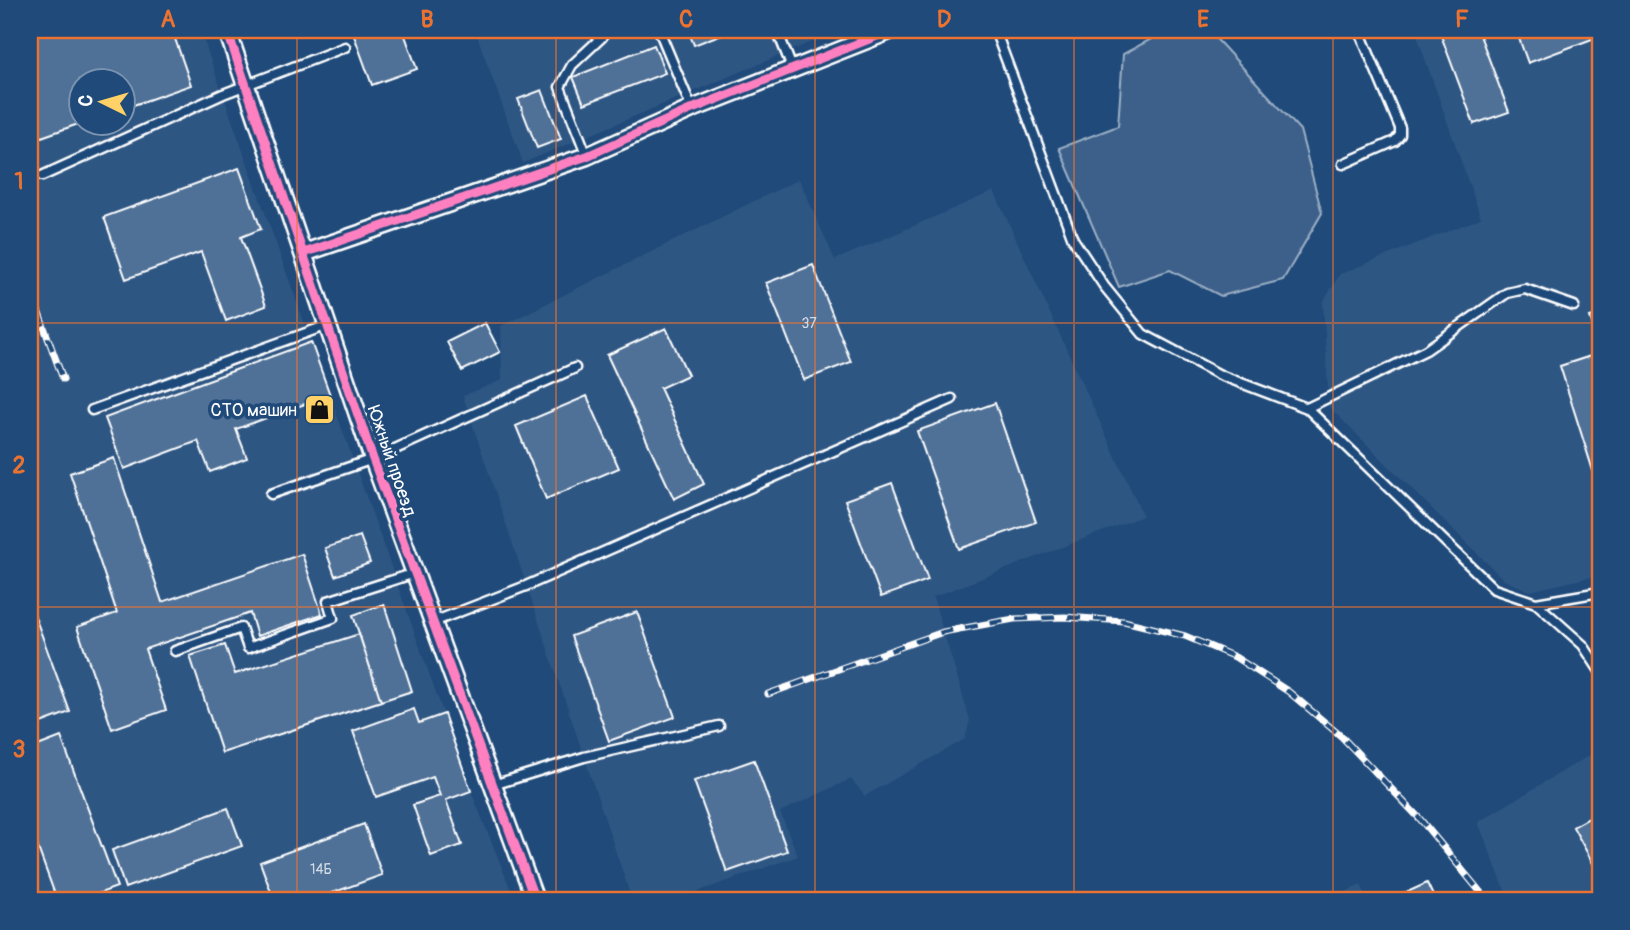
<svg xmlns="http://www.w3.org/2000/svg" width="1630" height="930" viewBox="0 0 1630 930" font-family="Pangolin,sans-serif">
<rect width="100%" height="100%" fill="#1f4a7a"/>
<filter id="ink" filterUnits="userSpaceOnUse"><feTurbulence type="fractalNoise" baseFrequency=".0143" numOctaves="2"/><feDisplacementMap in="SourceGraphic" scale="14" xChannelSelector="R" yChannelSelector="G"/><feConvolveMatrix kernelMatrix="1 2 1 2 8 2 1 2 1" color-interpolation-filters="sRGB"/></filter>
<g filter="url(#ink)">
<path fill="#2e5683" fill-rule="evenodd" d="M30,30h170l271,761 44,109h-485zM80,80h42v42h-42z
M475,30h365l-317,133z
M1415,30h185v545l-70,16 -26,-11 -175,-173 -6,-105 17,-28 141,-56z
M799,179l36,81 159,-69 149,325 -210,81 37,123 -5,19 -100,57 -14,-17 -71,33 18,44 -124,44h-42l-169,-504 39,-16 -1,-54z
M1600,749v151h-91l-31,-78z
M1361,885l7,15h-40z"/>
<path fill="#3c618b" stroke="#9eb0c5" stroke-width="2" d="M1168,30h33l9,2 90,98 22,83 -39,67 -62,16 -51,-26 -51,17 -60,-139 59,-22 5,-72z"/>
<path fill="#507197" stroke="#fff" stroke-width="2" d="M30,30h142l19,55 -69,24v-29h-42v42h4l-54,19z
M352,30h51l14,39 -45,16z
M688,30h44l-38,15z
M793,30h29l-26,9z
M1439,30h39l31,82 -35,12z
M1516,30h84v6l-72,27z
M654,45l11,28 -81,31 -11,-27z
M542,90l19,49 -24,9 -19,-49z
M239,168l22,61 -20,8 25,69 -40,15 -25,-69 -75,27 -22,-62z
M813,265l38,97 -47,18 -38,-97z
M1600,314v33l-10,-30z
M485,323l15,29 -38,19 -15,-29z
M666,328l22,47 -28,13 44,96 -30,15 -67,-144z
M311,342l19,53 -94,34 11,29 -37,14 -12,-31 -74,28 -19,-51z
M1600,353v140l-40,-127z
M587,396l32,72 -73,31 -30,-73z
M995,403l41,119 -77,27 -42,-118z
M114,458l48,144 140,-48 20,60 -65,22 -7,-23 -105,36 21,61 -54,19 -35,-102 40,-14 -47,-140z
M892,483l36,97 -47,17 -36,-97z
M360,536l10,27 -35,13 -10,-28z
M30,603l40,109 -40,15z
M384,604l28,87 -31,10 -28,-86z
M637,612l38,105 -66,24 -38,-105z
M359,634l22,67 -159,52 -32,-97 35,-11 10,29z
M414,709l5,14 25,-9 27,77 -25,9 16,45 -31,11 -18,-51 27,-9 -7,-19 -57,20 -23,-66z
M61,737l56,150 -36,13h-24l-27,-74v-77z
M754,760l33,91 -60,21 -33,-91z
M228,808l14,38 -117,42 -13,-38z
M1600,812v64l-27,-49z
M364,824l18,51 -69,25h-39l-14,-38z
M1427,883l8,17h-45z"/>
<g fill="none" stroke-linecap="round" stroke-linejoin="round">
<defs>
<path id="service" d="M659,30l33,79
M777,30l15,38
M995,30l78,209 31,47 39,48 77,41 87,33 187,181 42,14 47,42 17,26
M587,156l-27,-69 12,-22 30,-28
M1343,164l52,-23 5,-6v-7l-41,-98
M42,176l181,-82 122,-47
M1307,408l119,-58 81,-57 18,-4 49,17
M92,410l236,-85
M271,494l102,-35 202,-91
M1536,603l64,-11
M433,622l93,-36 426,-187
M175,651l66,-23 7,20 85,-30 -5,-17 87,-28
M493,785l91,-28 135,-31"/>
<path id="minor" d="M227,30l146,429 162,441
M304,253l283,-97 105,-47 200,-79"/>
</defs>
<use href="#service" stroke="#fff" stroke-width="13"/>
<use href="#minor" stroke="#fff" stroke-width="21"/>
<use href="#service" stroke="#1f4a7a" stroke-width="8"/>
<use href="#minor" stroke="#1f4a7a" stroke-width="16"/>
<defs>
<path id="rail" d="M30,289l33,90
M768,694l175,-62 71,-13 51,-2 59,4 61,15 50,21 54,35 53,45 78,82 67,81"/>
</defs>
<use href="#rail" stroke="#fff" stroke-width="7"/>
<use href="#rail" stroke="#1f4a7a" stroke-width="4.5" stroke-dasharray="13" stroke-linecap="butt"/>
<defs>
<path id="cycleway" d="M227,30l146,429 162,441
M304,253l283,-97 105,-47 200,-79"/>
</defs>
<use href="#cycleway" stroke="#1f4a7a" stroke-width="13"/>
<use href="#cycleway" stroke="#ff80c0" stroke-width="9"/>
</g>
</g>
<path fill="none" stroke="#eb7230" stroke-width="2" stroke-opacity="0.55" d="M297,30v870M556,30v870M815,30v870M1074,30v870M1333,30v870M30,323h1570M30,607h1570"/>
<defs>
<symbol id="shop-square" viewBox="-11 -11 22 22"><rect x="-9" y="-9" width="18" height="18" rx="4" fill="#ffd166" stroke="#1f4a7a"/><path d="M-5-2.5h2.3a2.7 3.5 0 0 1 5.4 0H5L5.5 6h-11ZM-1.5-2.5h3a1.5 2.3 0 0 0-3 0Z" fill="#111"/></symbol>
</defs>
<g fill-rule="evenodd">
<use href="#shop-square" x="302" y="392" width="35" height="35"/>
</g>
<g text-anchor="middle" stroke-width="7" stroke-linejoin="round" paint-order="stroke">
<g font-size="14" fill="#d3dce5">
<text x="809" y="328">37</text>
<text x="321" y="874">14Б</text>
</g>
<g font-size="18" fill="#fff" stroke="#1f4a7a" text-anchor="end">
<text x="297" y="416">СТО машин</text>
</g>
<g font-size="18" fill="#fff" stroke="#1f4a7a">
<text transform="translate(392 461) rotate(71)" y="6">Южный проезд</text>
</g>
</g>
<rect width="1630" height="930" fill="none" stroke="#1f4a7a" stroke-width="77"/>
<g transform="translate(102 102) rotate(275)"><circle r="33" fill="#1f4a7a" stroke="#7992af" stroke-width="2"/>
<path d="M0-5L12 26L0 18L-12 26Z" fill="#ffd166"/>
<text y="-10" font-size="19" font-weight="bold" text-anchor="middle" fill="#ffffff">С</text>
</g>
<rect x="38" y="38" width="1554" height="854" fill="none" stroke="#eb7230" stroke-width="2.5"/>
<g font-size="23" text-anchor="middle" font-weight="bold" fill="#eb7230">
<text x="168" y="27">A</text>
<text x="427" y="27">B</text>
<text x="686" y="27">C</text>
<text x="944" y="27">D</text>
<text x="1203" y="27">E</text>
<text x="1462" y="27">F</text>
<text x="19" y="189">1</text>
<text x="19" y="473">2</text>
<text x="19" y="757">3</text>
</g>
</svg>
